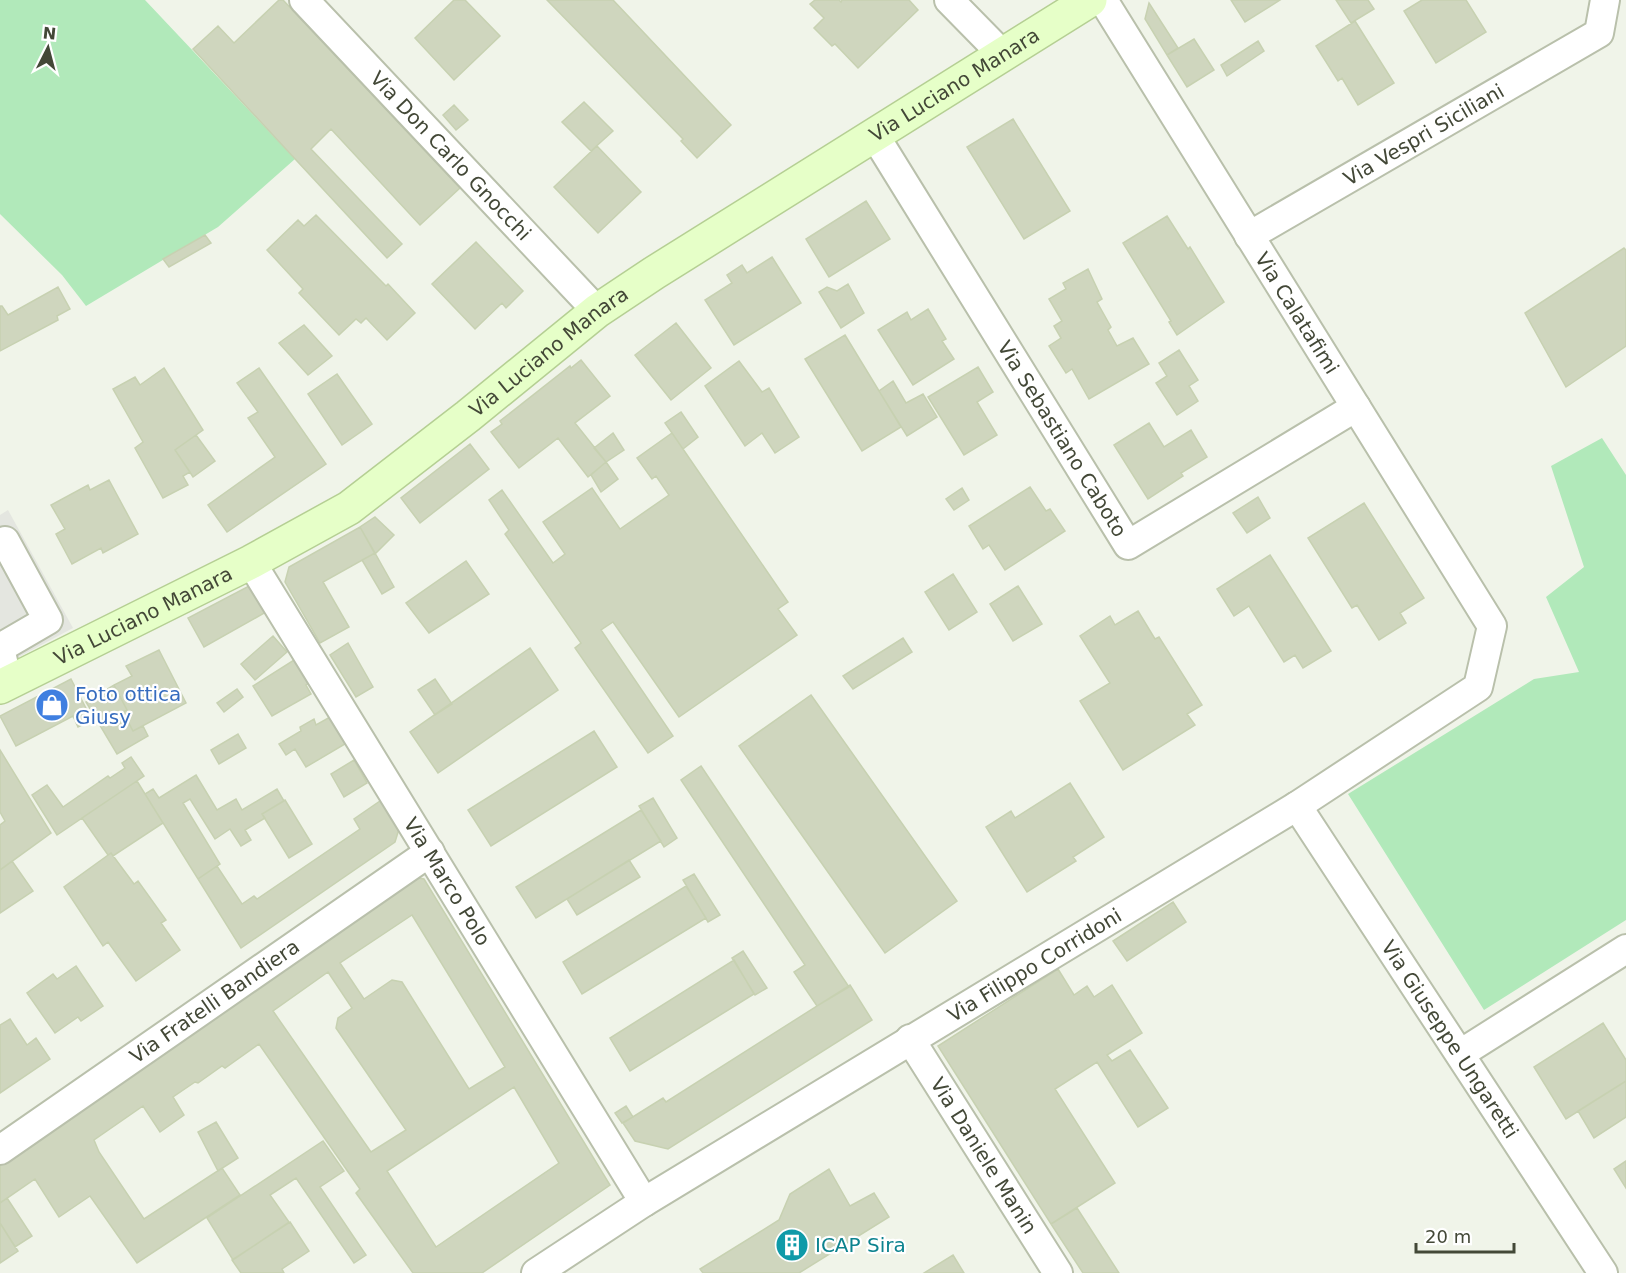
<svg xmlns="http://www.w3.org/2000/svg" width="1626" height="1273" viewBox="0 0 1626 1273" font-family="'DejaVu Sans',sans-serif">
<rect width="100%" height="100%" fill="#f0f4e9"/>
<path fill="#b1e9ba" d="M0,0h145l150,159 -77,68 -132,79 -24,-31 -62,-61z
M1602,438l24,37v445l-142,90 -136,-216 186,-115 45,-7 -33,-75 38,-30 -33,-101z"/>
<path fill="#e4e6e0" d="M8,510l65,118 -73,39v-152z"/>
<path fill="#cfd6be" stroke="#c7d1b1" stroke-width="1.5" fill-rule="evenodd" d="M279,0h4l177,188 -40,37 -89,-96 -20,20 91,95 -15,14 -194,-209 25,-23 16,17z
M454,0h11l35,36 -46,44 -39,-42z
M547,0h66l118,125 -34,33 -16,-17 2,-2z
M815,0h24l2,2 1,-2h67l9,10 -60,58 -23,-24 -3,2 -18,-18 10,-10 -14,-14z
M1231,0h49l-35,22z
M1336,0h32l6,9 -23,14z
M1422,0h44l20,32 -50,31 -32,-52z
M1149,3l29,45 -11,7 -22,-36z
M1355,21l39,62 -36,22 -16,-27 -4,3 -22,-35z
M1194,39l20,31 -27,17 -20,-32z
M1258,41l6,10 -37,25 -6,-11z
M584,102l29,29 -22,20 -29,-29z
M454,105l14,15 -12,10 -13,-15z
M1013,119l57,92 -46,28 -57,-92z
M597,146l44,46 -43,41 -44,-46z
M866,201l24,38 -61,38 -23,-38z
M316,215l70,71 2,-2 27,29 -28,27 -21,-22 -5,5 -5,-4 -17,16 -40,-42 4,-4 -36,-39 31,-30 6,6z
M1167,216l21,33 2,-2 34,55 -47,33 -8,-13 2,-1 -48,-78z
M205,235l6,8 -42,24 -6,-8z
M476,242l47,49 -17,17 -4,-5 -27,26 -43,-45z
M1624,248l2,2v96l-60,41 -41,-74z
M772,257l29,46 -67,42 -29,-45 27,-17 -5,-8 15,-10 5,8z
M1088,269l14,30 -5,3 14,25 -3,3 9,16 16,-8 16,26 -60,35 -17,-30 -6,4 -17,-27 12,-8 -7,-12 8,-5 -13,-22 17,-10 -3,-6z
M848,284l16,29 -23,15 -22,-36 8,-5 10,4z
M58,287l12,22 -13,7 1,4 -58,31v-45h2l6,9z
M928,309l18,30 -4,2 12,18 -41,26 -35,-55 29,-18 4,8z
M676,323l35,45 -40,32 -36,-45z
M304,325l28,31 -24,19 -29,-32z
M845,335l56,92 -39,24 -57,-92z
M1179,350l19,30 -9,6 9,15 -21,14 -21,-32 11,-7 -8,-13z
M581,360l29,36 -35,27 31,39 -18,15 -30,-39 -39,30 -28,-36 11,-8 -2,-3 70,-55 1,2z
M739,361l23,31 7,-4 30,49 -24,16 -13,-20 -17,13 -40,-60z
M978,367l15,25 -16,10 20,33 -33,20 -36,-58z
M164,368l39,62 -28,20 15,22 -7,4 5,9 -25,13 -28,-50 8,-6 -30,-53 22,-12 5,8z
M259,368l67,96 -99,68 -19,-27 67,-48 -27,-39 10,-6 -21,-29z
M337,374l35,50 -30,21 -34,-51z
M893,381l13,22 17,-9 14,23 -30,19 -28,-45z
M681,412l17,25 -15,12 -18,-26z
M1149,423l15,24 27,-17 16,27 -26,16 2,3 -35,23 -34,-54z
M613,433l11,17 -18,12 -12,-14z
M672,433l116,169 -10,7 19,26 -118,82 -66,-95 -12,8 72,106 -25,17 -73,-105 6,-5 -76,-109 4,-4 -20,-30 13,-10 51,73 12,-9 -22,-32 49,-34 28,41 49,-34 -13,-19 -4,3 -15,-21z
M196,435l19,26 -22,16 -18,-27z
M470,444l19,25 -69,54 -19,-25z
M606,462l12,17 -17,13 -10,-17z
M109,480l29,54 -35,19 -2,-5 -29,16 -16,-30 9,-5 -14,-24 37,-20 2,5z
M1030,487l16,24 4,-2 15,22 -60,39 -16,-25 -6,4 -14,-23z
M962,488l7,12 -15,10 -8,-11z
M1258,497l12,21 -23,15 -14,-20z
M1364,503l60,95 -24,15 6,10 -27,17 -22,-35 -5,3 -44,-70z
M375,517l19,18 -19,19 -15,-27z
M360,527l15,26 -52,29 26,45 -29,16 -35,-61 4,-15z
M375,553l19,34 -12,7 -20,-34z
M1270,555l61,96 -28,17 -8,-13 -11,7 -35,-56 -15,10 -17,-27z
M466,561l23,33 -60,39 -23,-30z
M953,574l24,38 -28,18 -24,-38z
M251,585l15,27 -62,35 -16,-29z
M1018,586l24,38 -29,17 -23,-37z
M1138,611l17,28 4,-2 43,68 -15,9 8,11 -72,45 -43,-69 30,-18 -30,-47 30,-20 5,9z
M273,636l14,16 -32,28 -14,-16z
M903,638l9,14 -59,37 -10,-13z
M348,643l25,44 -17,10 -26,-42z
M530,648l28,42 -120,83 -28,-41z
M159,650l27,53 -53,28 -10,-19 4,-2 -13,-25 18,-9 -6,-10z
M294,660l15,23 -3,2 5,9 -39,22 -19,-30z
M71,679l21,41 -14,7 -5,-11 -57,30 -16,-30z
M435,679l17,25 -17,11 -17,-25z
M114,685l13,25 -4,2 10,19 10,-5 5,10 -31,18 -31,-52z
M237,689l6,8 -19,15 -7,-9z
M811,695l146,206 -72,52 -146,-207z
M330,717l15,27 -39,23 -11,-18 -9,6 -7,-11 22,-13 -1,-4 14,-8 2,6z
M594,731l23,36 -126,79 -23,-36z
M238,734l8,14 -27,16 -8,-14z
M0,750l51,83 -51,37v-45l5,-4 -5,-9z
M131,757l13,19 -87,59 -25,-40 15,-10 16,22 45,-31 2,2 15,-10 -3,-5z
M354,760l13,23 -23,14 -13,-23z
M701,766l148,221 -32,19 -23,-34 11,-7 -124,-185z
M196,775l21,35 19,-11 6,11 35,-21 7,12 -22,13 3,4 -20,12 6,10 -10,6 -11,-17 -15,10 -25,-40 -7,4 37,61 -22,15 -53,-85 8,-5 6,9z
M137,781l26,42 -50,33 -2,-3 -3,2 -26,-37z
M1070,783l34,54 -31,20 3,4 -49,31 -41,-65 25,-16 4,7z
M653,798l24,40 -13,9 -25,-41z
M285,800l27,44 -23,14 -27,-44z
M380,801l19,28 -4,13 -154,106 -43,-69 19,-13 25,38 12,-8 3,3 103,-70 -6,-10z
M641,810l20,31 -125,77 -20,-31z
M111,853l23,31 4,-3 28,39 -5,3 19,27 -44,31 -28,-39 -5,4 -39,-59z
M629,860l11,17 -63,38 -10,-16z
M12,861l21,30 -33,22v-43z
M694,874l26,41 -12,7 -25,-42z
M414,877l10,2 186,306 -128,88h-69l-57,-80 4,-4 -101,-145 -34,24 -3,-2 -24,17 -3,-1 -22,15 11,18 -24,17 -17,-26 -49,34 5,12 45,67 78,-51 18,27 -103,68 -47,-67 -31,21 -24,-38 -35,24v-39zM412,915l93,152 -36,22 -67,-107 -10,-2 -28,19 -24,-36zM328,972l24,36 -14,10 -2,10 70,102 -35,22 -98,-141zM514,1087l45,76 -123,84 -49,-76z
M686,886l20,32 -124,76 -19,-32z
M1173,902l13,20 -59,39 -14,-20z
M743,951l24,37 -12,7 -23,-37z
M734,960l20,34 -124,77 -20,-33z
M76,966l27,40 -22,15 -3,-4 -23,16 -28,-40 26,-19 4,5z
M1058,969l16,26 13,-9 7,11 18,-12 30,48 -35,22 5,6 18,-11 38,58 -30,19 -41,-65 -42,27 60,94 -64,41 -113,-178z
M850,985l22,35 -204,129 -33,-8 -12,-18 40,-25 3,4z
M10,1019l17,26 9,-7 14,21 -50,34v-68z
M1603,1023l23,37v21l-60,38 -32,-52z
M1626,1081v36l-32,21 -16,-27z
M626,1106l7,11 -11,6 -7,-10z
M216,1122l22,36 -20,13 -20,-39z
M323,1141l21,30 -24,16 46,68 -12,8 -58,-85 -26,17 19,27 -56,38 -26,-42z
M1626,1161v27l-12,-19z
M829,1169l21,37 24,-13 15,24 -90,56h-96l-3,-4 79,-49 11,-26z
M7,1198l25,38 -17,11 -15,-24v-20z
M1077,1208l42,65h-36l-32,-49z
M290,1222l19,29 -27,18 2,4h-43l-9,-13z
M0,1223l18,28 -18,12z
M953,1255l11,18h-40z"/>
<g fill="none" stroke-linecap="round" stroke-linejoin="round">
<defs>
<g id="street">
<path id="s1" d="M304,0l293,311"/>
<path d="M949,0l54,55"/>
<path id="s2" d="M875,136l253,409 228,-138"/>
<path id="s3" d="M1249,236l350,-203 6,-33"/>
<path d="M0,543l5,-2 43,79 -48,28 8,35"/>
<path id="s4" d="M251,562l393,640"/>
<path id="s5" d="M1297,806l306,467"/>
<path id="s6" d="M910,1039l148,234"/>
<path d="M1460,1054l166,-105"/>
<path id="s7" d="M0,1150l430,-298"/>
<path id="s8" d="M536,1273l108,-71 653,-396 181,-119 14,-61 -389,-626"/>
</g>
<g id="secondary">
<path id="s9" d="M0,687l251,-125 98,-54 119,-92 129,-105 57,-38 436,-273"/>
</g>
</defs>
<use href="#street" stroke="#b9c0ab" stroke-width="32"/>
<use href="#secondary" stroke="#b5cf93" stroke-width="36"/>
<use href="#street" stroke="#fff" stroke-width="28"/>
<use href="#secondary" stroke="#e6ffc8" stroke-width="33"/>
</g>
<defs>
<symbol id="shop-disc" viewBox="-11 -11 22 22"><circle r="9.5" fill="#3f7fe0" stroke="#fff"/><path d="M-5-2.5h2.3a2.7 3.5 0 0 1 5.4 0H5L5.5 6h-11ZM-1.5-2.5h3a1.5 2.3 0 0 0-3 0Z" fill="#fff"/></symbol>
<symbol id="building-disc" viewBox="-11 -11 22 22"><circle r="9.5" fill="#0f9aa8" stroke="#fff"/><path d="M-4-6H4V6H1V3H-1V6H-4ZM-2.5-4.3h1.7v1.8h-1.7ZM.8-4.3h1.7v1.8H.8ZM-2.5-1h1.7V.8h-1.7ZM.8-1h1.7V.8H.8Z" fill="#fff"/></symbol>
</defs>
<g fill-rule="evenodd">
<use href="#shop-disc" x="33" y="686" width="38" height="38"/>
<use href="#building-disc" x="773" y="1226" width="38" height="38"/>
</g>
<g text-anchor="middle" stroke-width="4.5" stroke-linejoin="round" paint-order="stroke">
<g font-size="20" fill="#434837" stroke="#fff">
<text dy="7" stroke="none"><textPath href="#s9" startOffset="1132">Via Luciano Manara</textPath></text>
<text dy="7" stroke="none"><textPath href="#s3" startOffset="202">Via Vespri Siciliani</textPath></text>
<text dy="7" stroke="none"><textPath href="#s1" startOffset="214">Via Don Carlo Gnocchi</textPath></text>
<text transform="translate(1297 313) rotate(58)" y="7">Via Calatafimi</text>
<text dy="7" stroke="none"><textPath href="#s9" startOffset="646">Via Luciano Manara</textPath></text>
<text dy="7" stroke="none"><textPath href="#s2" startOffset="356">Via Sebastiano Caboto</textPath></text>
<text dy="7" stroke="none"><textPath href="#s9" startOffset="160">Via Luciano Manara</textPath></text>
<text dy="7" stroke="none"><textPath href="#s4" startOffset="375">Via Marco Polo</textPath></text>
<text dy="7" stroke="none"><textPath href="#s8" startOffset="586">Via Filippo Corridoni</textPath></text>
<text dy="7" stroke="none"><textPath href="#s7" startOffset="261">Via Fratelli Bandiera</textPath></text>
<text dy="7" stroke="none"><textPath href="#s5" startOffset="279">Via Giuseppe Ungaretti</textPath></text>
<text dy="7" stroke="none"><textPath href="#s6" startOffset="138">Via Daniele Manin</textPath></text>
</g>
<g font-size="20" fill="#366cbe" stroke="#fff" text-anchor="start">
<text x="75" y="701">Foto ottica<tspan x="75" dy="23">Giusy</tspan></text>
</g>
<g font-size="20" fill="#0d838f" stroke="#fff" text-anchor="start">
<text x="815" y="1252">ICAP Sira</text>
</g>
</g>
<g transform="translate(48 48) rotate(6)" stroke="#ffffff" stroke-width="4.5" paint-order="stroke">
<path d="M0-4.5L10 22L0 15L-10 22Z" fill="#434837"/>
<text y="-9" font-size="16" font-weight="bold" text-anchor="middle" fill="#434837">N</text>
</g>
<path d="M1416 1243v9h98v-9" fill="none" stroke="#434837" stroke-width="3"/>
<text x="1425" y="1243" font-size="18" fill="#434837" stroke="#ffffff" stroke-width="4.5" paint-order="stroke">20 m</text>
</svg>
